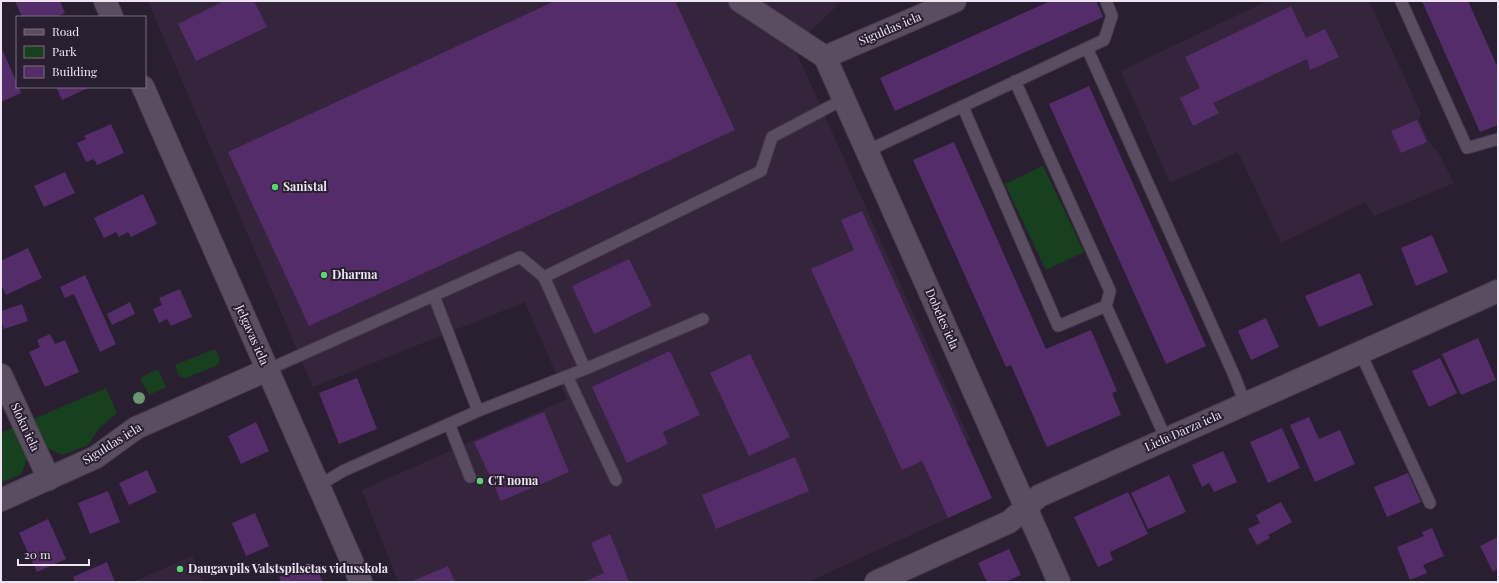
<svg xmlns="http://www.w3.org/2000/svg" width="1499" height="583" viewBox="0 0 1499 583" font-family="'Playfair Display',serif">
<rect width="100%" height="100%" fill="#2a1f30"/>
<path fill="#34253c" d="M148,1h697l-5,2 -46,44 176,393 -48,21 26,57 -140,64h-410l-36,-92 205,-91 -42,-97 -212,85z
M1267,1h102l52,112 -2,7 13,27 5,3 17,33 -80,33 -9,-14 -84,41 -43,-91 -68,31 -49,-112z
M192,556l11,26h-70z"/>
<path fill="#17411e" d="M1043,166l41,86 -38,18 -41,-86z
M215,349l5,11 -4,6 -31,12 -6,-2 -4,-11z
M158,369l8,18 -17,8 -9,-17z
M106,388l11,25 -18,15 -11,17 -26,10 -20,-10 -11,-25z
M15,427l13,30 -7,17 -20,9v-50z"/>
<path fill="#542c69" d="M15,1h45l5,12 -9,4h-34z
M224,1h30l13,26 -71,34 -18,-37z
M555,1h120l60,129 -426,196 -81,-174z
M1050,1h46l7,16 -208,94 -15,-33z
M1422,1h46l30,67v57l-18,7z
M1291,6l15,32 19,-9 14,28 -29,13 -3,-11 -94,44 6,10 -26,13 -13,-28 20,-10 -15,-31z
M1,47l16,36v4h2l2,6 -20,9z
M1089,86l117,260 -40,18 -117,-260z
M56,87h34l-28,13z
M1417,120l10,22 -26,11 -10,-22z
M111,124l13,29 -27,12 -3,-6 -8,3 -9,-19 9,-4 -2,-3z
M954,142l92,207 45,-19 26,61 -5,2 9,22 -74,32 -36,-82 -5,2 -93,-207z
M65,172l10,21 -31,14 -10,-21z
M143,194l14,30 -26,13 -3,-5 -9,5 -3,-5 -12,6 -10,-20z
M862,211l130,287 -44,20 -26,-57 -20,9 -91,-201 43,-19 -13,-30z
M1432,235l16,37 -32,14 -15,-38z
M28,248l14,30 -36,17 -5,-11v-23z
M629,259l23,47 -58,28 -22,-48z
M1360,273l13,32 -54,22 -14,-31z
M85,275l31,69 -16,8 -26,-58 -9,4 -5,-11z
M180,289l12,28 -21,9 -4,-7 -8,4 -6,-14 9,-4 -3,-7z
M130,302l5,12 -23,11 -5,-11z
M22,304l6,17 -24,8 -3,-9v-9z
M1266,318l13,29 -28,13 -13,-29z
M50,334l5,10 10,-4 14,32 -34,15 -16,-35 11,-5 -3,-7z
M1478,338l18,42 -35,15 -19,-41z
M670,351l30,64 -37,17 5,12 -41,19 -35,-76z
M750,354l40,83 -41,19 -39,-83z
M1440,358l17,35 -28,14 -17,-36z
M357,378l20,51 -38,15 -20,-51z
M544,412l25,60 -68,29 -27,-59z
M1309,417l10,22 21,-9 15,34 -40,18 -25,-57z
M256,422l13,29 -28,13 -13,-28z
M1282,428l18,40 -32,15 -18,-41z
M1223,451l14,31 -23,10 -5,-9 -7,4 -10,-22z
M795,457l14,34 -93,38 -14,-34z
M147,470l10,22 -28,13 -10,-22z
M1408,473l13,29 -34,15 -13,-30z
M1169,475l17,37 -38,17 -17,-36z
M108,491l12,31 -30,12 -12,-31z
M1128,492l20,42 -38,18 3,8 -15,7 -24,-50z
M1281,502l11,20 -24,13 2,3 -13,7 -9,-16 12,-6 -4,-8z
M255,513l14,33 -23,10 -14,-33z
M48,519l18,40 -29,13 -18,-39z
M1432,528l12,28 -21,9 4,8 -17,7 -13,-33 27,-11 -2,-4z
M610,534l19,48h-45l20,-9 -13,-30z
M1498,537v32l-5,3 -13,-26z
M1009,549l12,26 -16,7h-18l-9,-19z
M107,562l8,20h-40l-2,-5z
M314,562l9,20h-42l-2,-5z
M448,566l7,16h-45z"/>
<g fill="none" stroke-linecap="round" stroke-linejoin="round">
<defs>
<path id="service" d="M1401,1l66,147 31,-9
M1087,48l147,327 11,28
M1015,81l95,210 -4,15 60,133
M963,107l95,219 48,-20
M867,151l237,-111 8,-24 -6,-15
M544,277l41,92
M434,296l44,115
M1360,352l70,151
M267,370l253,-113 24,20 217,-106 11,-34 72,-38
M567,376l49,104
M449,424l21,53
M318,486l25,-15 135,-60 107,-42 118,-50"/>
<path id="minor" d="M740,1l85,56
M825,57l234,525
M825,57l130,-56
M1,375l48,104
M876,582l133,-60 30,-26 459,-205"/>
<path id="tertiary" d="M105,1l7,16
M143,87l218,495
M1,500l95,-43 40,-29 131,-58"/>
</defs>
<use href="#service" stroke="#473d4c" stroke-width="13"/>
<use href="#minor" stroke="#473d4c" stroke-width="24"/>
<use href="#tertiary" stroke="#473d4c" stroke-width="24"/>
<use href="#service" stroke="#5a4d61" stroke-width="11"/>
<use href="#minor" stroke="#5a4d61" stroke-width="22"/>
<use href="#tertiary" stroke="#5a4d61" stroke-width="22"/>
</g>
<circle fill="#6a9672" cx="139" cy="398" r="6"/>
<g fill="#5ad56e" stroke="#2a1f30" stroke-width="1.5">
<circle cx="275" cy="187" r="4"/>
<circle cx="324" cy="275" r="4"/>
<circle cx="480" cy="481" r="4"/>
<circle cx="180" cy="569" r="4"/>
</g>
<g text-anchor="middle" stroke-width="4" stroke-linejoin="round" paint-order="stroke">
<g font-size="12" fill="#ede6f2" stroke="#2a1f30">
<text transform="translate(890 29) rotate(-23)" y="4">Siguldas iela</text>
<text transform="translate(942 319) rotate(66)" y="4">Dobeles iela</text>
<text transform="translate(252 335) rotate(66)" y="4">Jelgavas iela</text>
<text transform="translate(25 427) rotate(65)" y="4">Sloku iela</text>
<text transform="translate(1183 431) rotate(-24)" y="4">Lielā Dārza iela</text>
<text transform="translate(112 444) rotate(-32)" y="4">Siguldas iela</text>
</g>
<g font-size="12" font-weight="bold" fill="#ede6f2" stroke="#2a1f30" text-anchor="start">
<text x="283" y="191">Sanistal</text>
<text x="332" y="279">Dharma</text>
<text x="488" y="485">CT noma</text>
<text x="188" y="573">Daugavpils Valstspilsētas vidusskola</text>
</g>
</g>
<rect width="1499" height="583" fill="none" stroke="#ede6f2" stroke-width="4"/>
<rect x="16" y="16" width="130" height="72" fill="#2a1f30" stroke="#786f7e"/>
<rect x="24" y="29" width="20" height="6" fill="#5a4d61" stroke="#786f7e"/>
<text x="52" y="36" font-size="12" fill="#ede6f2">Road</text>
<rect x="24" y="46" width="20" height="12" fill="#17411e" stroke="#786f7e"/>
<text x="52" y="56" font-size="12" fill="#ede6f2">Park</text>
<rect x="24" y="66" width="20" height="12" fill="#542c69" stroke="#786f7e"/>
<text x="52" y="76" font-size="12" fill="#ede6f2">Building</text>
<path d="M18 559v6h71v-6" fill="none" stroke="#ede6f2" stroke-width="2"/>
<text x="24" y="559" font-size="12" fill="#ede6f2" stroke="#2a1f30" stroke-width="3" paint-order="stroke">20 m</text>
</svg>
